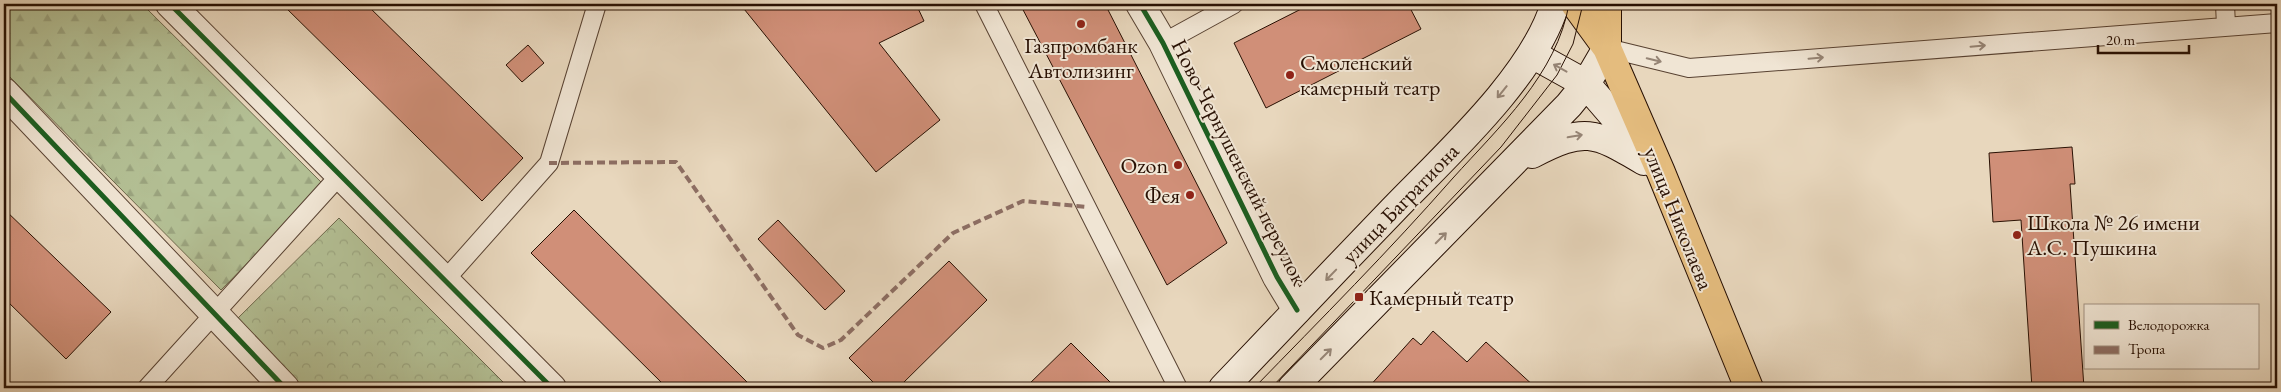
<svg xmlns="http://www.w3.org/2000/svg" width="2281" height="392" viewBox="0 0 2281 392" font-family="'EB Garamond',serif">
<defs>
<pattern id="forest-firs" width="22" height="20" patternUnits="userSpaceOnUse" patternTransform="scale(1.25)"><rect width="22" height="20" fill="#b3bf94"/><path d="M5 1l3.5 6h-7zM16 11l3.5 6h-7z" fill="#9aa37e"/></pattern>
<pattern id="park-crowns" width="20" height="18" patternUnits="userSpaceOnUse" patternTransform="scale(1.25)"><rect width="20" height="18" fill="#b3bf94"/><path d="M2 6a3 3 0 1 1 6 0M12 15a3 3 0 1 1 6 0" fill="none" stroke="#9aa37e"/></pattern>
</defs>
<rect width="100%" height="100%" fill="#e8d7bd"/>
<filter id="stains"><feTurbulence type="fractalNoise" baseFrequency=".004" numOctaves="4"/><feColorMatrix values="0 0 0 0 .2 0 0 0 0 .09 0 0 0 0 .02 0 0 0 .5 -.17"/></filter>
<radialGradient id="worn" r=".72"><stop offset=".6" stop-color="#630" stop-opacity="0"/><stop offset="1" stop-color="#630" stop-opacity=".3"/></radialGradient>
<path fill="url(#forest-firs)" stroke="#6e684c" d="M4,4h138l182,181 -103,105 -217,-219z"/>
<path fill="url(#park-crowns)" stroke="#6e684c" d="M339,218l170,170h-205l-68,-68z"/>
<path fill="#d08f78" stroke="#281003" d="M282,4h84l157,154 -41,43z
M740,4h176l8,17 -45,22 61,77 -64,52z
M1020,4h85l122,239 -60,42z
M1311,4h97l13,25 -155,79 -32,-65z
M528,45l16,18 -22,19 -16,-17z
M2072,147l3,37h-5l14,204h-52l-11,-168 -28,2 -4,-69z
M4,209l107,103 -45,47 -62,-61z
M574,210l179,178h-86l-136,-135z
M778,220l67,71 -20,19 -67,-71z
M949,261l38,39 -89,88h-19l-30,-30z
M1433,331l34,31 19,-20 50,46h-168l45,-50 8,7z
M1071,343l45,45h-91z"/>
<g fill="none" stroke-linecap="round" stroke-linejoin="round">
<defs>
<path id="lane" d="M984,4l194,384
M2225,4l1,22
M1163,43l71,-39
M1607,48l82,20 588,-45
M445,280l104,-117 48,-159
M147,388l193,-213"/>
<path id="street" d="M170,4l382,384
M1140,4l23,39 114,234 20,33
M4,92l281,296"/>
<path id="secondary" d="M1532,54l54,30 68,79
M1532,154c52,-27 62,-23 112,7
M1223,388c57,-60 113,-119 170,-178 52,-54 141,-134 162,-206
M1292,388l277,-283 17,-21 21,-36"/>
<path id="primary" d="M1575,4l32,44 53,122 89,218
M1607,48v-44"/>
</defs>
<use href="#lane" stroke="#584232" stroke-width="20"/>
<use href="#street" stroke="#584232" stroke-width="30"/>
<use href="#secondary" stroke="#281003" stroke-width="30"/>
<use href="#primary" stroke="#281003" stroke-width="30"/>
<use href="#lane" stroke="#f0e5d4" stroke-width="18"/>
<use href="#street" stroke="#f0e5d4" stroke-width="28"/>
<use href="#secondary" stroke="#f0e5d4" stroke-width="28"/>
<use href="#primary" stroke="#e4bc7e" stroke-width="28"/>
<path stroke="#281003" stroke-width="1" d="M1254,388c67,-69 135,-137 199,-210 46,-51 104,-104 116,-174
M1271,388l230,-241 56,-72 16,-31 10,-40"/>
<path stroke="#8d6e63" stroke-width="4" stroke-dasharray="8 4" stroke-linecap="butt" d="M549,163l127,-1 122,173 25,13 18,-8 112,-107 70,-32 65,6"/>
<defs>
<path id="cycleway" d="M170,4l382,384
M1140,4l23,39 114,234 20,33
M4,92l281,296"/>
</defs>
<use href="#cycleway" stroke="#f0e5d4" stroke-width="8"/>
<use href="#cycleway" stroke="#1b5e20" stroke-width="5"/>
</g>
<defs><path id="oneway-shaft" d="M-6 0H5M1.5-3L5.5 0L1.5 3" fill="none" stroke-width="1.6" stroke-linecap="round" stroke-linejoin="round" transform="scale(1.25)"/></defs>
<g stroke="#968576">
<use href="#oneway-shaft" transform="translate(1978 46) rotate(-5)"/>
<use href="#oneway-shaft" transform="translate(1816 58) rotate(-5)"/>
<use href="#oneway-shaft" transform="translate(1654 60) rotate(14)"/>
<use href="#oneway-shaft" transform="translate(1560 68) rotate(-151)"/>
<use href="#oneway-shaft" transform="translate(1502 92) rotate(129)"/>
<use href="#oneway-shaft" transform="translate(1575 136) rotate(-10)"/>
<use href="#oneway-shaft" transform="translate(1441 238) rotate(-45)"/>
<use href="#oneway-shaft" transform="translate(1331 275) rotate(134)"/>
<use href="#oneway-shaft" transform="translate(1326 354) rotate(-45)"/>
</g>
<g fill="#8f2418" stroke="#f0e5d4" stroke-width="2">
<circle cx="1081" cy="24" r="5"/>
<circle cx="1290" cy="75" r="5"/>
<circle cx="1178" cy="165" r="5"/>
<circle cx="1190" cy="195" r="5"/>
<circle cx="2017" cy="235" r="5"/>
<rect x="1354" y="292" width="10" height="10" rx="2.5"/>
</g>
<g text-anchor="middle" stroke-width="4" stroke-linejoin="round" paint-order="stroke">
<g font-size="22" fill="#281003" stroke="#f0e5d4" text-anchor="start">
<text x="1081" y="53" text-anchor="middle">Газпромбанк<tspan x="1081" dy="25">Автолизинг</tspan></text>
<text x="1300" y="70">Смоленский<tspan x="1300" dy="25">камерный театр</tspan></text>
<text x="1168" y="173" text-anchor="end">Ozon</text>
<text x="1180" y="203" text-anchor="end">Фея</text>
<text x="2027" y="230">Школа № 26 имени<tspan x="2027" dy="25">А.С. Пушкина</tspan></text>
<text x="1369" y="305">Камерный театр</text>
</g>
<g font-size="22" fill="#281003" stroke="#f0e5d4">
<text transform="translate(1240 162) rotate(63)" y="8">Ново-Чернушенский переулок</text>
<text transform="translate(1400 203) rotate(-46)" y="8">улица Багратиона</text>
<text transform="translate(1679 218) rotate(68)" y="8">улица Николаева</text>
</g>
</g>
<rect width="2281" height="392" fill="none" stroke="#e8d7bd" stroke-width="20"/>
<rect x="5" y="5" width="2271" height="382" fill="none" stroke="#281003" stroke-width="2.5"/>
<rect x="10" y="10" width="2261" height="372" fill="none" stroke="#281003"/>
<rect x="2084" y="304" width="175" height="65" fill="#f0e5d4" stroke="#a09080"/>
<rect x="2094" y="321" width="25" height="8" fill="#1b5e20" stroke="#a09080"/>
<text x="2128" y="330" font-size="15" fill="#281003">Велодорожка</text>
<rect x="2094" y="346" width="25" height="8" fill="#8d6e63" stroke="#a09080"/>
<text x="2128" y="354" font-size="15" fill="#281003">Тропа</text>
<path d="M2098 45v8h91v-8" fill="none" stroke="#281003" stroke-width="2.5"/>
<text x="2106" y="45" font-size="15" fill="#281003" stroke="#f0e5d4" stroke-width="4" paint-order="stroke">20 m</text>
<rect width="100%" height="100%" filter="url(#stains)"/>
<rect width="100%" height="100%" fill="url(#worn)"/>
</svg>
